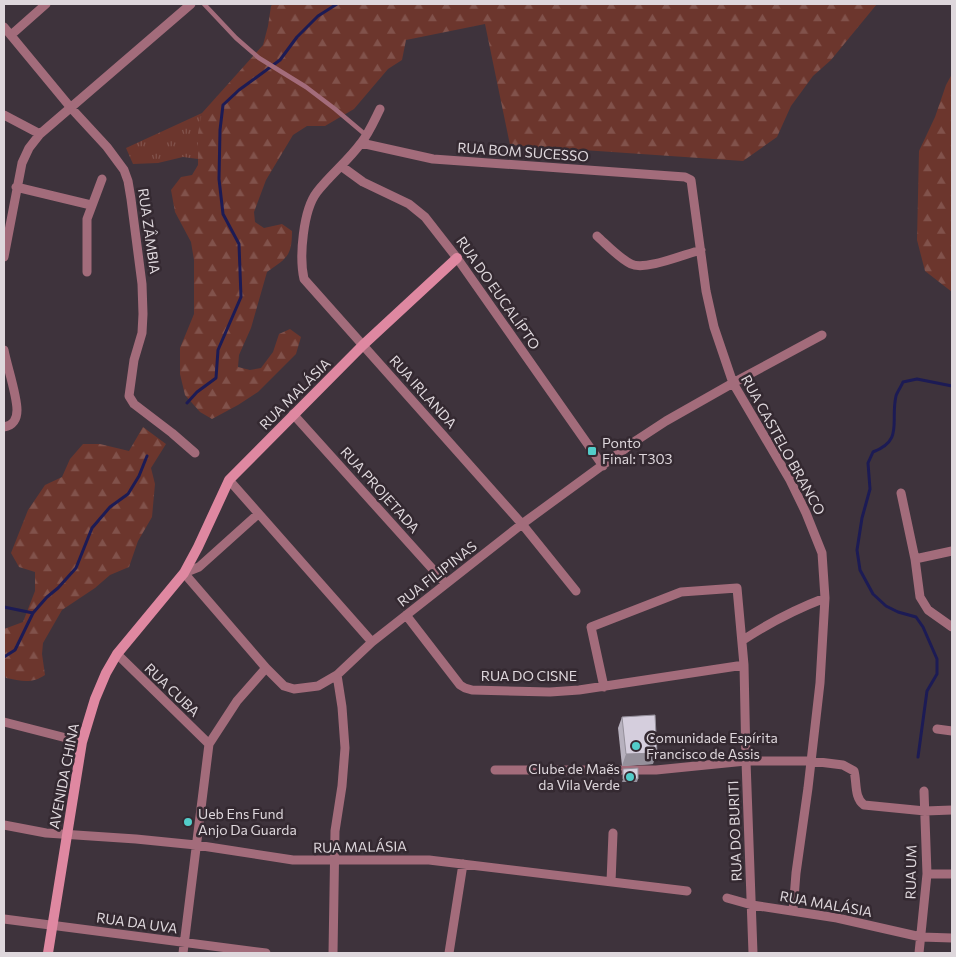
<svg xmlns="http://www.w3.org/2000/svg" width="956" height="957" viewBox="0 0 956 957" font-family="Commissioner,sans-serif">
<defs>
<pattern id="grass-tufts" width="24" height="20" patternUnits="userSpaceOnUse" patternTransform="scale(1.25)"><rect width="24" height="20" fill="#6c362d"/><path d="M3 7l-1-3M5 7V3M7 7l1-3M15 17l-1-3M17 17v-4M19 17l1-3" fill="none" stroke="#81524b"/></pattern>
<pattern id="forest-firs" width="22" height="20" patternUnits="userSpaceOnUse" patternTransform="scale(1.25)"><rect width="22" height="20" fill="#6c362d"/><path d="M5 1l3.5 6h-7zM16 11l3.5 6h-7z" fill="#81524b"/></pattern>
</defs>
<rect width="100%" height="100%" fill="#3e333c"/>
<path fill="url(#grass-tufts)" d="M202,113l-4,46 -15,-2 -25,6 -25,1 -7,-16z"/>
<path fill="url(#forest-firs)" d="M273,4h604l-46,56 -18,16 -22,30 -14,31 -34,24 -233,-16 -25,-121 -79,16 -4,20 -14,9 -34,40 -29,17h-18l-14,9 -27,45 -12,32 1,10 9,6 18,-4 10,7c0,25 -5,27 -25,41l-16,56 -12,27 -1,12 12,3 11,-2 12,-16 6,-18 11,-5 11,8 -5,17 -38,38 -20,13 -26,14 -12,-7 -15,-17 -5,-21v-26l14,-34v-54l-3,-18 -16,-30 -4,-22 10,-13 11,-2 6,-10v-32l4,-20 61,-68 5,-19 3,-20z
M952,74v218l-27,-21 -8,-31 2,-89 16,-34 11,-32z
M143,427l23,17 -15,24 4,16 -3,33 -14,24 -9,26 -19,8 -15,13 -33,22 -19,33 -1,11 3,21c-13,9 -24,6 -39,3l-2,-4v-45l19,-7 12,-31v-19l-16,-5 -8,-14 17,-43 17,-25 17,-8 8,-18 13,-15h17l29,7z"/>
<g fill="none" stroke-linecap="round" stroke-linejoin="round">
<path stroke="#1c1b55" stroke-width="3" d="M187,403l10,-11 19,-14 2,-28 23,-53 -2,-53 -16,-30 -4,-35 1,-49 3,-25 16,-15 41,-30 17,-23 21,-21 19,-12
M4,607l29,6
M4,657l11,-7 18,-37 14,-16 11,-9 18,-20 16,-40 18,-21 18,-13 11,-18 8,-20
M918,757l9,-66 10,-17v-15l-14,-32 -7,-10 -18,-5 -12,-6 -13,-12 -13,-24 -3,-20 5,-32 8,-29 -2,-26 5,-11c31,-12 17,-30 23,-56 1,-4 5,-9 7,-14l14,-3 35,7"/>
<path stroke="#a36c7b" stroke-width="4.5" d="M204,4l32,34 23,20 47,29 29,22 32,27"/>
<path stroke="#a36c7b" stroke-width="9" d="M4,27l67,81 36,39 17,23 4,11 3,18 11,85 1,30 -1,19 -8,27 -5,36 5,8 38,29 23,20
M11,35l35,-31
M380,109c-6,12 -11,24 -19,34 -13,18 -31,32 -44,49 -14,18 -18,65 -13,87l218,245 54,67
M4,115l36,19
M361,143l72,16 252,18 6,3 15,111 8,36 19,56 57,97 16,33 16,40 3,45 -5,85 -12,105 -12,85 -3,38
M341,166l22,16 46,22 16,13 32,41 146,208
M16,187l75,18
M597,236c10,9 22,22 34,28 14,7 54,-10 70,-14
M4,257l18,-94 7,-15 11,-14 151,-130
M87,272v-53l15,-40
M4,350c3,16 13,45 13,60 0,9 -4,16 -13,17
M293,414l153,170
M229,480l143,162
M901,493l14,66 5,38 8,13 24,17
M258,514l-59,53 -15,6 82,95 18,18 10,3 24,-3 19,-11 35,-33 150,-118 115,-84 29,-19 67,-38 89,-48
M915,559l37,-8
M406,615l54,70 5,3 7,2 78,2 29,-2 165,-25
M743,640c26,-17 53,-31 82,-42
M117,654l92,90
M604,687l-13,-60 90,-35 56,-4 7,77 2,96 7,192
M4,722l78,20
M937,729l15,2
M495,770h161l90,-9h65l32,4 11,6c3,11 0,27 10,34l61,6 27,-1
M4,825l42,8 90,6 60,6 97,15h136l258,31
M927,874h25
M611,882l2,-49
M727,898l25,7 85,13 84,19 31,1
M4,919l262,34
M183,953l26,-209 28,-43 29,-33
M333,953l2,-122 7,-45 3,-38 -3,-41 -5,-32
M449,953l14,-89
M919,953l8,-79 -3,-83"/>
<path stroke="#df88a1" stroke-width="10" d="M48,953l34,-211 13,-43 11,-26 11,-19 67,-81 14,-26 31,-67 134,-135 94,-87"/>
</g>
<path fill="#b7b1be" d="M622,717l31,47 -31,2 -4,-38z"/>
<path fill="#95909b" d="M657,753l-4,11 -31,2 4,-12z
M623,779h15l-1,3h-15z"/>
<path fill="#d5cedd" stroke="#95909b" d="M655,715l2,38 -31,1 -4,-37z
M638,768v11h-15v-10z"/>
<g fill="#53cdca" stroke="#342931" stroke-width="2">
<rect x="587" y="446" width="10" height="10" rx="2.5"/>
<circle cx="636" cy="746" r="5"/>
<circle cx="630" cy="777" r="5"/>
<circle cx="188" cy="822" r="5"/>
</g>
<g text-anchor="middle" stroke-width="5" stroke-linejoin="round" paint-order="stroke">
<g font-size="14" fill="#ded7dc" stroke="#342931">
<text transform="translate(523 152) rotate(4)" y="5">RUA BOM SUCESSO</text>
<text transform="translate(149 231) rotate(82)" y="5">RUA ZÂMBIA</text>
<text transform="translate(498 293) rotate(55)" y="5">RUA DO EUCALÍPTO</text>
<text transform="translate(423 392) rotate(48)" y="5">RUA IRLANDA</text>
<text transform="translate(295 394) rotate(-45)" y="5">RUA MALÁSIA</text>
<text transform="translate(783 445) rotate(61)" y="5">RUA CASTELO BRANCO</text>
<text transform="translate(380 490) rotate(48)" y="5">RUA PROJETADA</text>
<text transform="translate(437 574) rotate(-38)" y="5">RUA FILIPINAS</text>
<text x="529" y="681">RUA DO CISNE</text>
<text transform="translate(172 690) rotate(44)" y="5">RUA CUBA</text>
<text transform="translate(64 776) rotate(-79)" y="5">AVENIDA CHINA</text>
<text transform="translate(735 831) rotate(-92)" y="5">RUA DO BURITI</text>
<text transform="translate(360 847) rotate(-1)" y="5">RUA MALÁSIA</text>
<text transform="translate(911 872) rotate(-89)" y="5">RUA UM</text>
<text transform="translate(826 904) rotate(10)" y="5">RUA MALÁSIA</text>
<text transform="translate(137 923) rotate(8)" y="5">RUA DA UVA</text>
</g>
<g font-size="14" fill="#ded7dc" stroke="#342931" text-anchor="start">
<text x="602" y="448">Ponto<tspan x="602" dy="16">Final: T303</tspan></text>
<text x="646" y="743">Comunidade Espírita<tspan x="646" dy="16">Francisco de Assis</tspan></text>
<text x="620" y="774" text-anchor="end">Clube de Maẽs<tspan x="620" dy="16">da Vila Verde</tspan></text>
<text x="198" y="819">Ueb Ens Fund<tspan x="198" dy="16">Anjo Da Guarda</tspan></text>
</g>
</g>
<rect width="956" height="957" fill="none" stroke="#ded7dc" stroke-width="10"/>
</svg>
